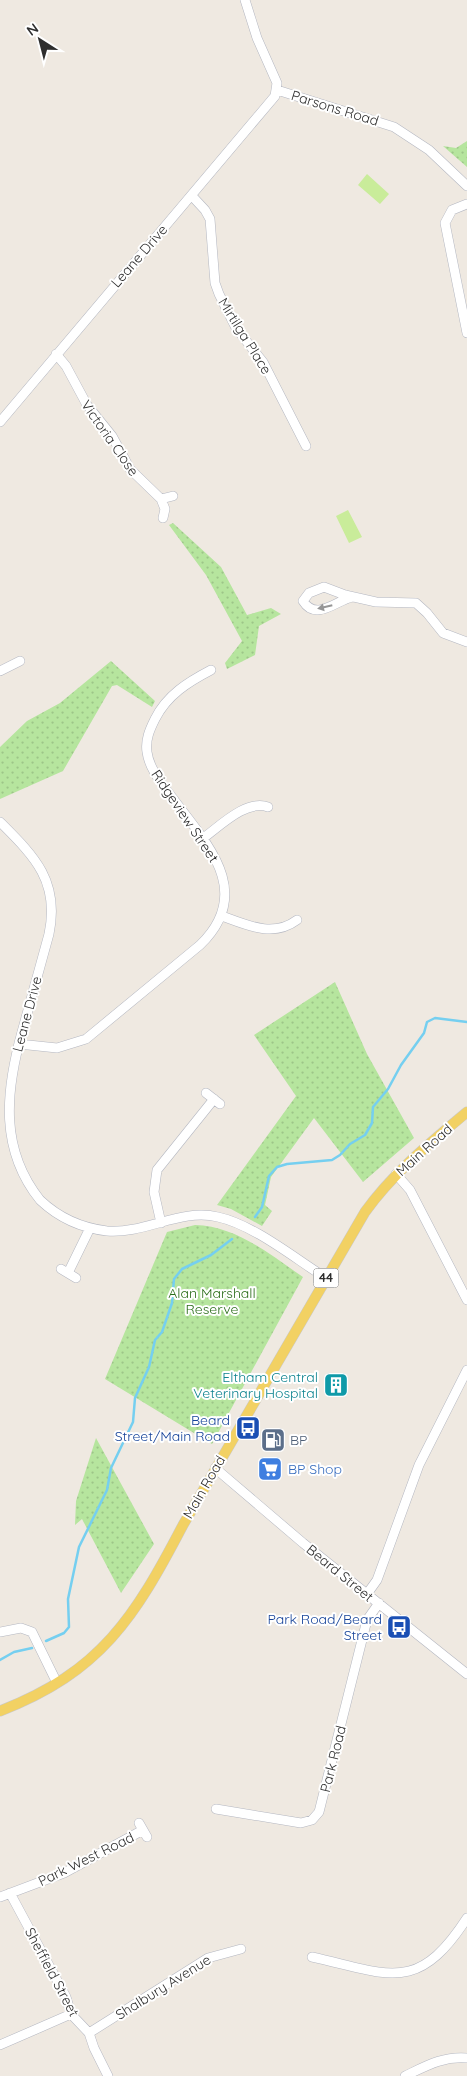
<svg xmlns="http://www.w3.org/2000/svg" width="467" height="2076" viewBox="0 0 467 2076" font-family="Quicksand,sans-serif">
<defs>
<pattern id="park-dots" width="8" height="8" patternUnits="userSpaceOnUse" patternTransform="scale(1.25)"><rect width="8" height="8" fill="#b6e59e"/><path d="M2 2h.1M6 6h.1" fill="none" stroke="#9dc588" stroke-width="1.8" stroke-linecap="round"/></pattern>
</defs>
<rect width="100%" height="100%" fill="#efe9e1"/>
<path fill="url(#park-dots)" d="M467,141v26l-24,-21 13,2z
M173,523l48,44 26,48 24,-7 10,6 -22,12 -4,29 -28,14 -2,-6 17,-22 -36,-66 -37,-50z
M111,661l44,40 -3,6 -35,-22 -5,1 -49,85 -63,28v-52l27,-26 33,-18z
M335,982l32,72 47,84 -51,44 -49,-64 -43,59 -6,28 7,6 -10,15 -31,-17 -14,-4 79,-109 -42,-61z
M195,1225c42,1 75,30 108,52l-91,167 -107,-65 62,-147z
M96,1438l58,106 -33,49 -39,-74 -7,6 1,-24z"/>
<path fill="#c9ec9a" d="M367,174l22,20 -9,10 -22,-19z
M348,510l14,27 -13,6 -13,-27z"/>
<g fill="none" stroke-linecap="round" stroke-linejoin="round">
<path stroke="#75cff0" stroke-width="2.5" d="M255,1217l7,-10 7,-31 8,-9 10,-3 45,-4 8,-5 10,-11 15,-9 7,-12 1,-16 15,-18 13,-24 23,-32 3,-11 8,-4 32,4
M46,1641l18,-8 5,-6 -1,-28 11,-52 28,-57 4,-22 22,-46 2,-24 14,-31 6,-27 7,-8 10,-29 2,-24 8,-10 29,-14 21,-16
M0,1660l14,-8 18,-4"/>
<defs>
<path id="minor" d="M277,90l117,37 35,23 38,36
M192,196l13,14 5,9 5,64 4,11 17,34 27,34 43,84
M467,204l-15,6 -7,13 22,110
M56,354l10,12 21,39 25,31 18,33 31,30 4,10 -2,9
M0,422l275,-326 2,-13 -20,-45 -12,-38
M161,499l12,-3
M352,597c-15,3 -36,25 -49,4l6,-8 15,-6 21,8 31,7 40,1 11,10 16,20 24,9
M0,671l20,-10
M0,822c34,34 60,59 49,112 -9,32 -18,65 -27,98 -17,61 -22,118 18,168 19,18 42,28 67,31 39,3 73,-23 111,-14 36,8 76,41 108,61
M202,839c17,-12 44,-40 66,-32
M222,916c25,9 51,22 75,4
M19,1044l38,4 29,-9 114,-94c57,-55 3,-105 -32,-153 -9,-12 -19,-25 -21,-40 -2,-12 3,-23 8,-33 12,-24 33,-37 56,-49
M206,1093l14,11
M396,1174l14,16 57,110
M161,1223l-7,-31 3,-22 57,-71
M61,1269l15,9
M68,1273l22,-45
M215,1468l88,75 164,131
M367,1594l10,-14 42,-115 48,-95
M0,1632l21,-4 11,4 25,51
M216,1809l85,14 11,-3 7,-8 48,-192 12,-17
M139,1823l8,14
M10,1893l56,104 5,17 18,19 5,15 14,28
M0,1897l64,-24 79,-43
M312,1957c77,17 105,38 155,-39
M89,2033l119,-75 33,-9
M0,2045l71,-31
M405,2076c21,-10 38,-20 62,-18"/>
<path id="major" d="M0,1711c101,-39 135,-94 183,-186l182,-313c28,-39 65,-69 102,-100"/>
</defs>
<use href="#minor" stroke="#b4b7c1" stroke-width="10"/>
<use href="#major" stroke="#c9c9c9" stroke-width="11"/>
<use href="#minor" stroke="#fff" stroke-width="9"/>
<use href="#major" stroke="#f2d163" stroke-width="10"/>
</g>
<defs><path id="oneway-solid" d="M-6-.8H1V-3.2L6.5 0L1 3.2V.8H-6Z" transform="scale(1.25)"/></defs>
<use fill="#969696" href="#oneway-solid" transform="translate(325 607) rotate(167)"/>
<defs>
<symbol id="building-square" viewBox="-11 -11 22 22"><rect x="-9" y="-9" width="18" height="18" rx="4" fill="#0f9aa8" stroke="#fff"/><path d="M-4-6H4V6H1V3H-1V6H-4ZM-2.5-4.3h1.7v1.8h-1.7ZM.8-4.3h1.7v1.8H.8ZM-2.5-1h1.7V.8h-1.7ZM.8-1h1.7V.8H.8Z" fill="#fff"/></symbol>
<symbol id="bus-square" viewBox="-11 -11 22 22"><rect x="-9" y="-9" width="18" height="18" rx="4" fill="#1a4fb4" stroke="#fff"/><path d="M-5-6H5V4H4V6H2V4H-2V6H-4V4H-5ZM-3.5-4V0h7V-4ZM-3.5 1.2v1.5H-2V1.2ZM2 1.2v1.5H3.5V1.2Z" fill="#fff"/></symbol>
<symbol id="fuel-square" viewBox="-11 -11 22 22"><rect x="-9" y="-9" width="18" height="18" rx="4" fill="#5c6f8a" stroke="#fff"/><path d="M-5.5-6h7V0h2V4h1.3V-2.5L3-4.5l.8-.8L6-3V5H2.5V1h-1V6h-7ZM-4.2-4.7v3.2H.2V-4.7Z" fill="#fff"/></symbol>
<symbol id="supermarket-square" viewBox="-11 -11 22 22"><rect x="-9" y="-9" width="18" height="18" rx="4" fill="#3f7fe0" stroke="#fff"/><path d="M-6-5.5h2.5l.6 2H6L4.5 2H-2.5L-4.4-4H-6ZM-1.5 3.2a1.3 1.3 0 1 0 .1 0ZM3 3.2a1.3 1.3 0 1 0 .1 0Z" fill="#fff"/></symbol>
</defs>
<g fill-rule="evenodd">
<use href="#building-square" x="322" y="1371" width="28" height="28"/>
<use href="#bus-square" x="234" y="1414" width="28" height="28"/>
<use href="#fuel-square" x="259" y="1426" width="28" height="28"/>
<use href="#supermarket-square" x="256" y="1455" width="28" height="28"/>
<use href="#bus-square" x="385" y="1613" width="28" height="28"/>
</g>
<g text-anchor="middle" stroke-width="4" stroke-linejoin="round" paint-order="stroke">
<rect fill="#fff" stroke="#6d6d6d" stroke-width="1" x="313.5" y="1268.5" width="25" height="19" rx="4"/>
<g font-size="12" font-weight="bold" fill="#2e2e2e">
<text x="326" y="1282">44</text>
</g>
<g font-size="14" fill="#2e2e2e" stroke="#fff">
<text transform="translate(335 108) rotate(17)" y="5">Parsons Road</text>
<text transform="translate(139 256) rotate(-49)" y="5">Leane Drive</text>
<text transform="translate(245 336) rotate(58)" y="5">Mirtilga Place</text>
<text transform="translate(110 438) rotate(55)" y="5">Victoria Close</text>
<text transform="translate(185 816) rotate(56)" y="5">Ridgeview Street</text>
<text transform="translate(27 1014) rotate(-75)" y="5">Leane Drive</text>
<text transform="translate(424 1150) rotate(-42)" y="5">Main Road</text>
<text transform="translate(204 1487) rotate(-60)" y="5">Main Road</text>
<text transform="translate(340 1573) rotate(39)" y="5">Beard Street</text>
<text transform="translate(333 1759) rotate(-76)" y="5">Park Road</text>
<text transform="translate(86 1859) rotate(-26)" y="5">Park West Road</text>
<text transform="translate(52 1972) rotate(62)" y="5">Sheffield Street</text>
<text transform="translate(163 1987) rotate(-32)" y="5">Shalbury Avenue</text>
</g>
<g font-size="14" fill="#2c6e1b" stroke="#fff">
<text x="212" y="1298">Alan Marshall<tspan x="212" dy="16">Reserve</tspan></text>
</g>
<g font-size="14" fill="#0d838f" stroke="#fff" text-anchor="end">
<text x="318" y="1382">Eltham Central<tspan x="318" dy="16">Veterinary Hospital</tspan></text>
</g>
<g font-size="14" fill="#164399" stroke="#fff" text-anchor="end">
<text x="230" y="1425">Beard<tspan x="230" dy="16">Street/Main Road</tspan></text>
<text x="382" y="1624">Park Road/Beard<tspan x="382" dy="16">Street</tspan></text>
</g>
<g font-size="14" fill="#4e5e75" stroke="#fff" text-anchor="start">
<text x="290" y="1445">BP</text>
</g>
<g font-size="14" fill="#366cbe" stroke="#fff" text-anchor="start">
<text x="288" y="1474">BP Shop</text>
</g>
</g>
<g transform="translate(40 40) rotate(324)" stroke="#ffffff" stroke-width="4" paint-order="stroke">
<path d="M0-4L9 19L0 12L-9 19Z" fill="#2e2e2e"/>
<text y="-8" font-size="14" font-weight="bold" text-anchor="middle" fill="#2e2e2e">N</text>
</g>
</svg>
